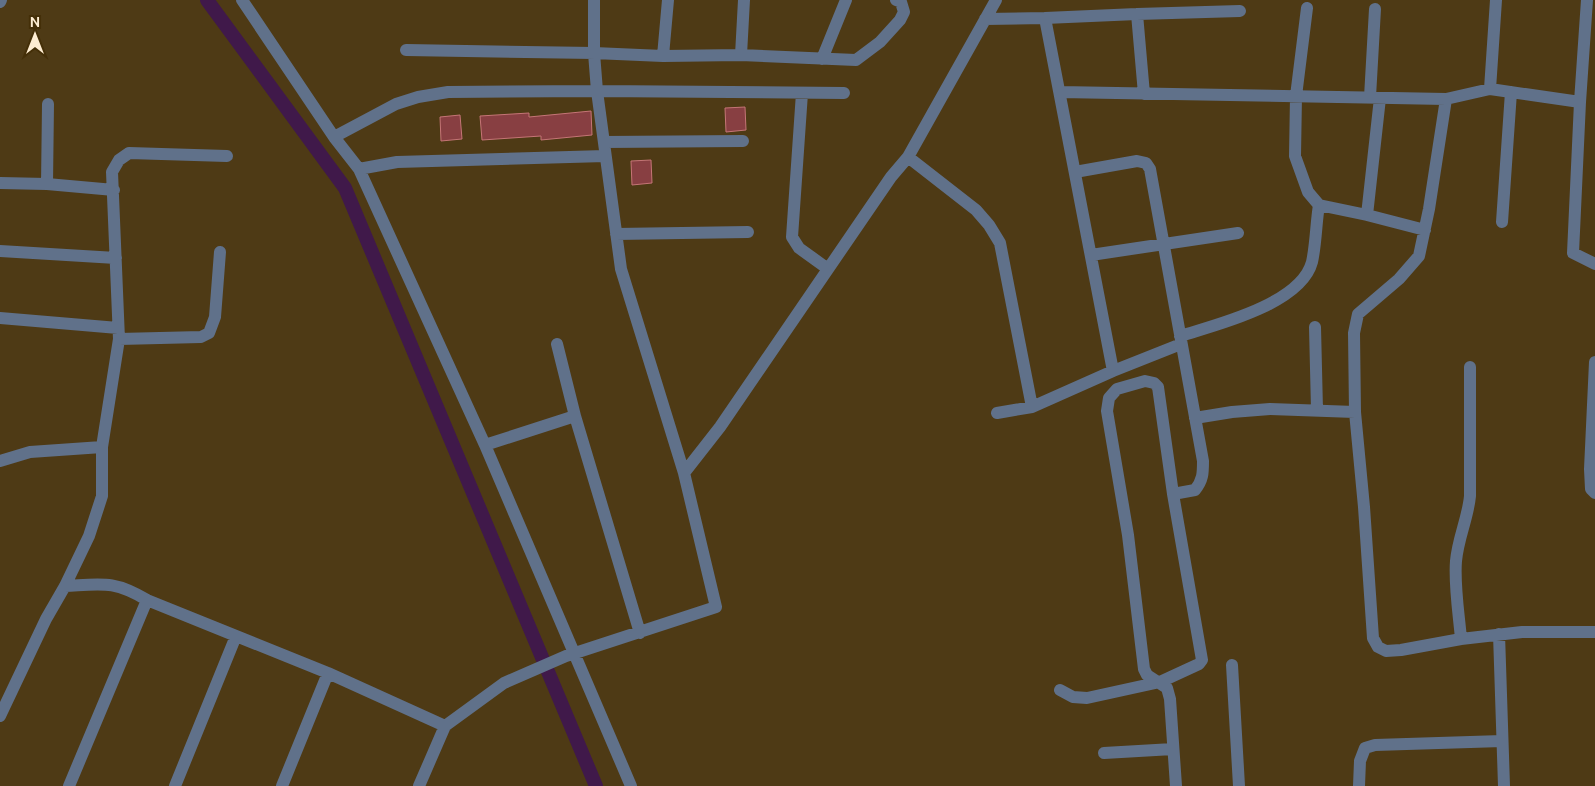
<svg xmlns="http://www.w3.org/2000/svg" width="1595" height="786" viewBox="0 0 1595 786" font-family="Ubuntu,sans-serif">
<rect width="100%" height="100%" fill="#4e3a15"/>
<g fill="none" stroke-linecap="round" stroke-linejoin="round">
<path stroke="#40194a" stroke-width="14" d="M207,0l138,188 251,598"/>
</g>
<path fill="#883f42" stroke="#c57576" d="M745,107l1,23 -20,2 -1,-24z
M591,111l1,24 -51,5v-4l-59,4 -2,-24 49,-3v4z
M460,115l2,24 -21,2 -1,-24z
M651,160l1,23 -20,2 -1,-24z"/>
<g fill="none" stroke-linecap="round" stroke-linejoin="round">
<path stroke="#60718a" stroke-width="12" d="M242,0l92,137 25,32 126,276 146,341
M1587,0l-7,102 -7,151 22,11
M0,2l1,-2
M1307,8l-11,88 -1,60 13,36 11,13 48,10 13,-117
M1137,14l7,80
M1045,18l92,-4 103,-3
M985,19l60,-1 68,353
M406,50l188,3 69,3 78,-1 115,5 24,-18 20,-22 4,-8 -3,-10 -5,-2
M741,55l3,-55
M663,56l5,-56
M822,59l24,-59
M1490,89l6,-89
M1060,92l386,7 44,-10 90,13
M802,93l-10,144 7,11 29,21
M1370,97l5,-88
M1446,99l-17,110 -10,47 -20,23 -41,35 -4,19 1,79 9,95 9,131 5,9 8,4 15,-1 60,-11 61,-7h73
M334,137l62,-33 22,-7 30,-5 149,-1 247,2
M604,142l139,-1
M908,157l68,53 13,15 11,18 32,164
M359,169l38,-7 208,-6
M0,183l47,1 67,6
M47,184l1,-80
M1367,215l58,15
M1502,222l9,-130
M616,234l132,-2
M0,251l116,7
M1091,255l147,-22
M0,318l118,10
M1315,327l2,83
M1180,336c36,-11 121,-32 132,-74 4,-18 4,-39 7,-57
M119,339l82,-2 8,-4 6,-16 5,-65
M557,344l18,72 65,217
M1595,362l-5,107 1,20 4,4
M997,413l35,-6 81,-36 68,-27
M1195,418l37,-6 38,-3 85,3
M485,445l90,-29
M0,461l30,-9 72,-5
M684,473l36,-46 171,-250 17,-20 88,-157
M1173,494l-15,-107 -4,-4 -9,-2 -28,8 -8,9 -2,13 21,124 16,134 3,6 20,13 3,11 6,87
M65,586c37,-2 49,-6 82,14l181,73 117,53 -26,60
M1499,634l5,152
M1461,639c-2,-24 -7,-54 -5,-78 2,-23 12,-43 14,-65v-129
M1232,665l7,121
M1060,690l13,7 14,1 73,-16 39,-18 3,-4 -29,-166 22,-4c8,-10 8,-17 8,-29l-53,-292 -4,-6 -9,-2 -62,11
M0,716l46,-97 19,-33 24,-50 13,-40v-49l17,-108 -7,-167 7,-12 10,-7 98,3
M445,726l59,-43 62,-27 150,-49 -32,-134 -63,-204 -24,-178 -3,-38v-53
M1104,753l69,-4
M69,786l78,-186
M175,786l61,-150
M282,786l46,-113
M1359,786l1,-25 5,-13 10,-3 127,-4"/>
</g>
<g transform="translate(35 35)" stroke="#442f08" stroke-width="4" paint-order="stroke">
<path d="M0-4L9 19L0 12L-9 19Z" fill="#feedd2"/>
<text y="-8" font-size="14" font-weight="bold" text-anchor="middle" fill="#feedd2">N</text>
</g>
</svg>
